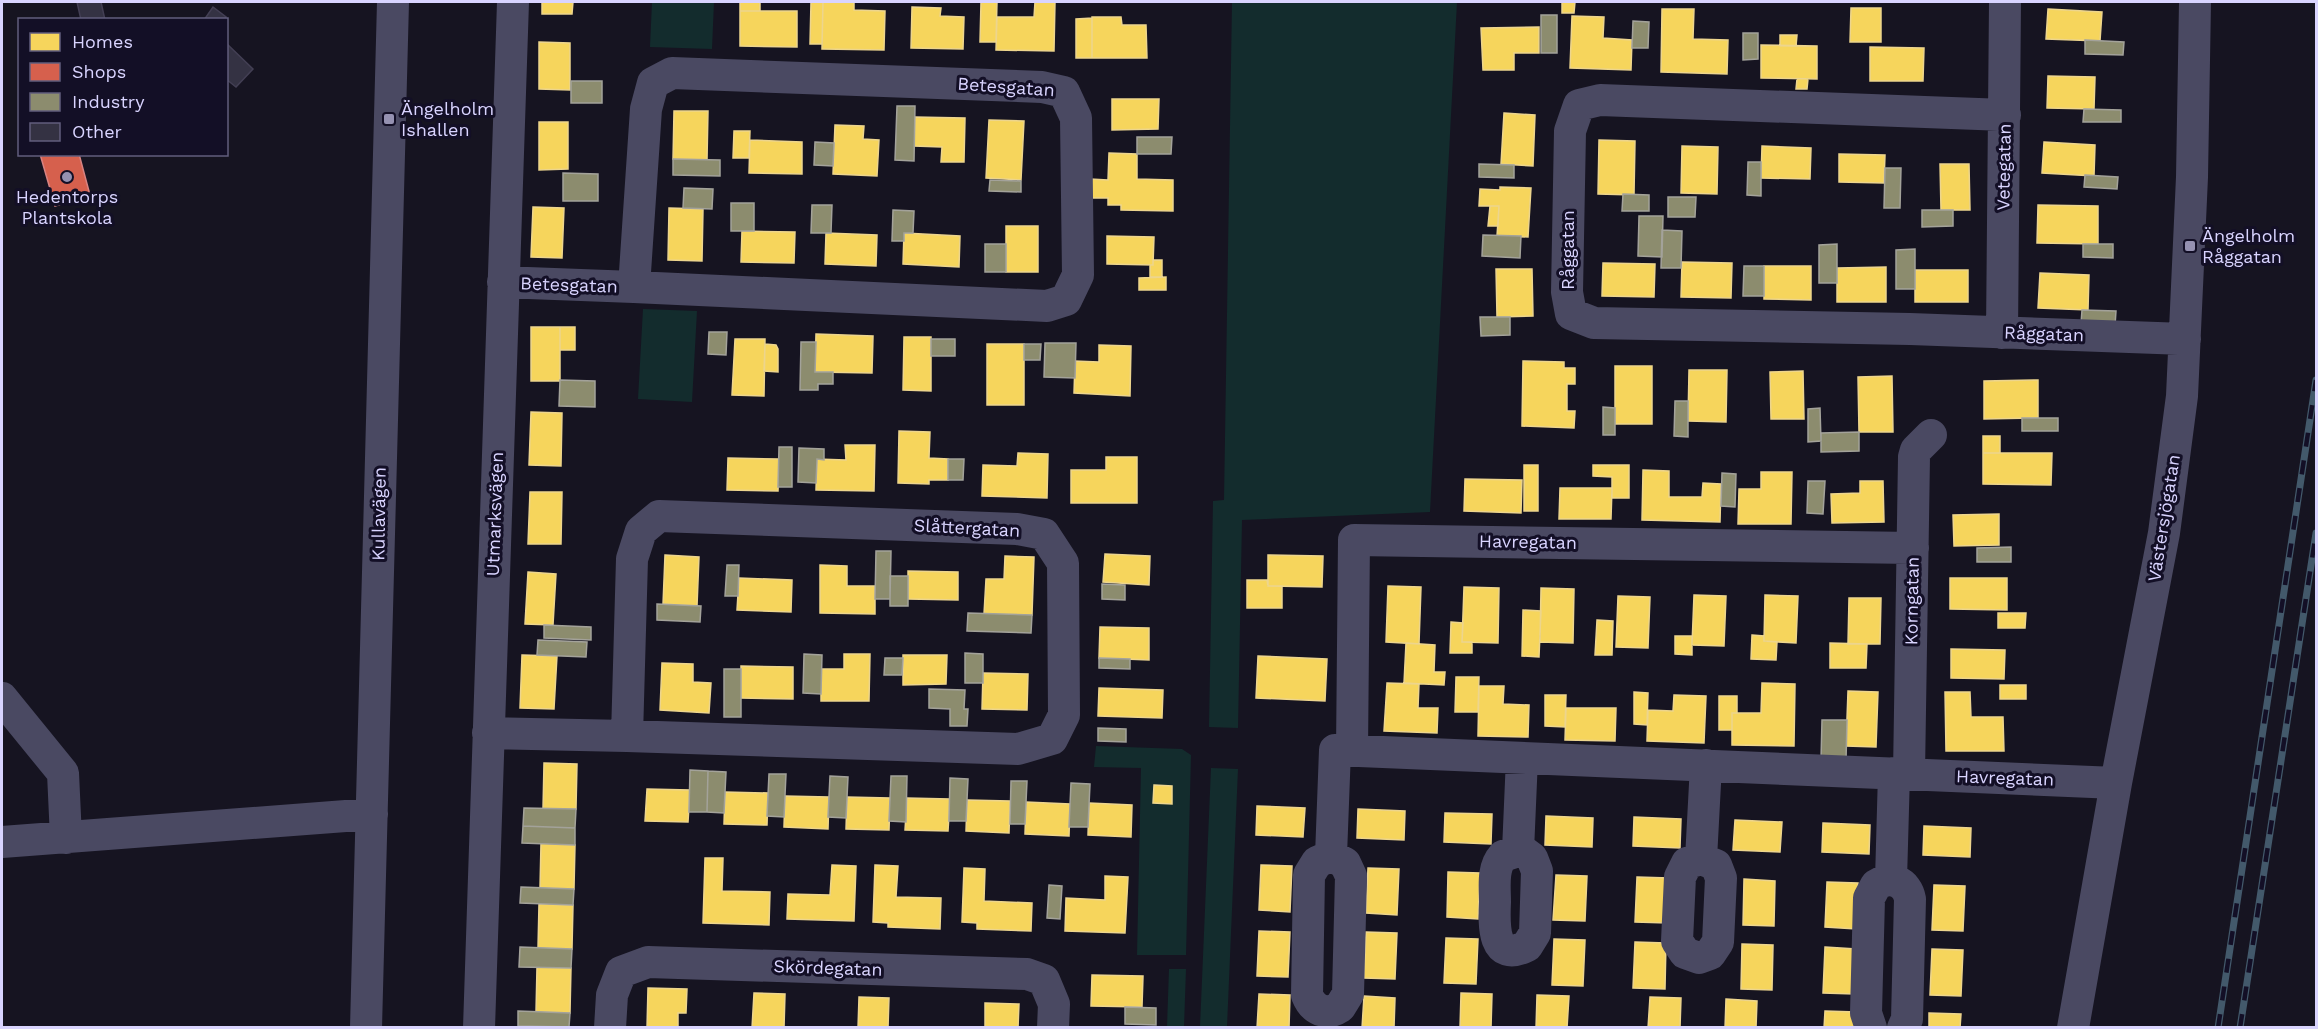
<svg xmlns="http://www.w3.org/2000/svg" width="2318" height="1029" viewBox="0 0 2318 1029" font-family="'Work Sans',sans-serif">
<rect width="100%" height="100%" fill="#161421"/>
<path fill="#132c2d" d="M652,2h62l-2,47 -62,-2z
M1232,2h225l-27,510 -188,8 -4,208 -29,-1 4,-226 11,-1z
M643,309l54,2 -5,91 -54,-3z
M1096,746l86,3 9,6 -5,200h-49l4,-187 -47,-1z
M1211,768l27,1 -11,258h-27z
M1169,969h17l-2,58h-17z"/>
<path fill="#f6d55c" stroke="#edd58d" stroke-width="1.5" d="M542,2h31l-1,12h-30z
M740,2h20v9h-20z
M811,2h12l-1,42h-12z
M823,2h31v8l31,1 -1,39 -62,-1z
M981,2h16l-1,40h-16z
M1035,2h20l-1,49 -58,-1 1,-33h37z
M1562,2h13l-1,11h-12z
M912,7l29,1 -1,8 24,1 -1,32 -52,-1z
M1851,8h30v34h-31z
M1662,9h32l-1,30 35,1 -1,34 -66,-2z
M2048,9l54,3 -2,29 -54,-2z
M740,11h57v36l-57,-1z
M1572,16l32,1 -1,21 29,2 -1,30 -61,-2z
M1092,17h29l1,8h24l1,33h-55z
M1092,18v40h-16v-39z
M1539,27v26h-25v17h-31l-2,-42z
M1780,35h17l-1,11h-16z
M539,42l31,1v47l-31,-1z
M1761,45l56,1v33l-56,-1z
M1870,47l54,1 -1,33h-53z
M2048,76l47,1 -1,32 -47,-1z
M1797,79h11l-1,10h-11z
M1112,99h47l-1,30 -46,1z
M674,111h34l-1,49 -34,-1z
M1504,113l31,2 -2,51 -32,-2z
M915,117l50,1 -1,44h-23l1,-15 -28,-1z
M989,120l35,1 -3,59 -35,-2z
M539,122h29v47l-29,1z
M835,125l29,1 -1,13 16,1 -2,36 -44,-2z
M734,131h16l-1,27h-16z
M750,140l52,2v32l-53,-1z
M1599,140l36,1 -1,54 -36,-1z
M2044,142l51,3 -1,31 -52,-3z
M1682,146l36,1 -1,47 -36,-1z
M1762,146l49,2 -1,31 -49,-1z
M1109,153l28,1v25l36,1v31l-52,-1v-5h-13v-7h-17v-19l17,1z
M1839,154l46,1 -1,28 -45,-1z
M1940,164h29l1,46h-29z
M1500,187l31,1 -3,49 -31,-1 2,-30h-20l1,-17 20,1z
M2038,205l60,1v38l-61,-1z
M1490,206h9l-1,20h-10z
M533,207l31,1 -2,50 -31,-1z
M669,208l34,1 -1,52 -34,-1z
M1006,226h32v46h-32z
M742,231l53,1 -1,31 -53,-1z
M826,233l51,2 -1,31 -51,-2z
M904,233l56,3 -1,31 -56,-3z
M1107,236l47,1 -1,28 -46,-1z
M1153,260h9v17h-12v-12h3z
M1682,262l50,1 -1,35 -50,-1z
M1603,263l52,1 -1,33 -52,-1z
M1764,266h47v34l-47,-1z
M1886,267v35h-49v-34z
M1496,269h36l1,47 -36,1z
M1915,270h53v32h-53z
M2040,273l49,2 -1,35 -50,-2z
M1166,277v13h-27v-12z
M531,327h29v54h-29z
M560,327h15v23h-15z
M816,334l57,2 -1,37 -57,-1z
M904,337h27v54l-28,-1z
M735,339h30l-1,57 -32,-1z
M765,344l11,1 2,4v23l-14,-1z
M987,344h37v61h-37z
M1099,345l32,1 -1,50 -56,-3 1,-32 24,1z
M1523,361l41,1v6h11v16h-8v27h8l-1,17 -52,-2z
M1615,366h37v58h-37z
M1689,370h38l-1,52 -38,-1z
M1803,371l1,48h-33l-1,-47z
M1892,376l1,56h-34l-1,-55z
M2038,380v38l-54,1v-38z
M531,412l31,1 -1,53 -32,-1z
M899,431l31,1 -1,26 19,1v21h-19v4l-31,-1z
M1983,436h17v17h-17z
M845,445h30l-1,46 -58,-1 1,-31 29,1z
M1018,453l30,1 -1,44 -65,-2 1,-31 34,1z
M1983,453h69l-1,32 -68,-1z
M1106,457h31v46h-66v-33h35z
M728,458l51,1 -1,32 -51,-1z
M1524,465h14v46h-14z
M1593,465h36v33h-17v-21l-19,-1z
M1643,470l26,1v26h33l1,-14 18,1 -1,38 -78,-2z
M1761,472h31l-1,52h-53l1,-35h22z
M1465,479l57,1 -1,33 -57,-2z
M1860,481h23l1,41 -52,1 -1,-29 29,-1z
M1560,488h52l-1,31h-52z
M530,492h32l-1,52h-33z
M1999,514v31l-45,1 -1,-31z
M1105,554l45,2 -1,29 -46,-3z
M665,555l34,2 -2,49 -34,-2z
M1268,555l55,1 -1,31 -54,-1z
M1005,556l29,1 -2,58 -48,-1 2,-35h18z
M820,565l27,1v20h28v28l-55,-1z
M908,571l50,1v28l-50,-1z
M528,572l28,2 -3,51 -28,-1z
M739,578l53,2 -1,32 -54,-2z
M1950,578h57v32l-57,-1z
M1247,580h20l1,6h14v22h-35z
M1388,586l33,1 -2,57 -33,-2z
M1464,587l35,1 -1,55 -36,-1z
M1541,588l33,1 -1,54 -33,-1z
M1694,595l32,1 -2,50 -32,-1z
M1765,595l33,1 -2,47 -32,-2z
M1618,596l32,1 -2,51 -32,-1z
M1849,598h32l-1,46h-32z
M1523,610l18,1 -2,46 -17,-1z
M1998,613h28l-1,15h-27z
M1597,620l16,1 -1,34h-17z
M1451,622l12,1 -1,19h10v11h-22z
M1100,627l49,1v32l-50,-2z
M1752,635l12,1v5l13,1 -1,18 -25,-1z
M1675,636h17v19l-17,-1z
M1406,643l29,2 -1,27h11l-1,13 -40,-2z
M1830,643l37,1 -1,24h-36z
M1951,649l54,1 -1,29 -53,-1z
M844,654h26l-1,47h-48v-32h23z
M522,655l35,1 -3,53 -34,-1z
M903,655h44l-1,29 -43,1z
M1258,656l69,3 -2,42 -69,-3z
M662,663l31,1v18l18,1 -2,30 -49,-3z
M741,666l52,1v32l-52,-1z
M983,673l45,1 -1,36 -45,-1z
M1456,677h23l-1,35h-23z
M1387,683l32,1 -1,24h20l-1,25 -53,-2z
M1762,683l33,1 -1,62 -62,-1v-32h29z
M2000,685h26v14h-26z
M1479,686h25l-1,18 26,1 -1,32 -50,-1z
M1099,688l64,2 -1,28 -64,-2z
M1848,691l30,1 -2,55 -30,-1z
M1634,692l14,1 -1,32 -13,-1z
M1945,692h25l1,25h32l1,34h-58z
M1545,695h21l-1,32 -20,-1z
M1674,695l32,1 -2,47 -57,-2 1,-31 25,1z
M1719,696h18v17h-5v17h-13z
M1566,708h50l-1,33 -50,-1z
M544,763l33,1 -1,45h-33z
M1154,785l18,1v18l-19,-1z
M647,789l43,1 -2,32 -43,-1z
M725,792l43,1 -1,32 -43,-1z
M785,796l44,1 -1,32 -44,-2z
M847,797l43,1 -1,32 -43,-1z
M907,798l43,1 -2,32 -43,-1z
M967,800l43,1 -1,32 -43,-2z
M1026,802l44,2 -1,32 -44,-2z
M1089,803l43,2 -1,32 -43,-2z
M1257,806l48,2 -2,29 -47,-2z
M1358,809l47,2 -1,29 -47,-2z
M1445,813l47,1 -1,30 -47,-2z
M1546,816l47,2 -1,29 -47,-2z
M1634,817l47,2 -1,29 -47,-2z
M1735,820l47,2 -2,30 -47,-2z
M1823,823l47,2 -1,29 -47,-2z
M1924,826l47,2 -1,29 -47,-2z
M541,843l34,2 -1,44 -34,-1z
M705,858h18l-1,33 48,1 -1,33 -66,-2z
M832,865l24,1 -2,55 -67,-2 1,-25 42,1z
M875,865l23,1 -2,31 45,1 -1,31 -52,-2v-4l-15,-1z
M1261,865l31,1 -2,46 -31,-2z
M964,868l21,1 -1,32 48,2 -1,28 -54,-2v-6l-15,-1z
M1368,868l31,1 -2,46 -31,-2z
M1448,872l32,1 -2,46 -31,-2z
M1556,875l31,1 -2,45 -32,-1z
M1105,876l23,1 -3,56 -60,-2 1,-33 39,2z
M1637,877l32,1 -2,45 -32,-1z
M1744,879l31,2 -1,45 -31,-1z
M1827,882l31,1 -2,46 -31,-2z
M1934,885l31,1 -2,45 -31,-1z
M539,904l34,1 -1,44 -34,-1z
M1259,931l31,1 -2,45 -31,-1z
M1366,932l31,1 -2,46 -31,-1z
M1446,938l32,1 -2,45 -32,-1z
M1554,939l31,1 -2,46 -31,-1z
M1635,942l31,1 -1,46 -32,-1z
M1742,944l31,1 -1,45 -31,-1z
M1825,947l31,2 -2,45 -31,-1z
M1932,949l31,1 -2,46 -31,-1z
M537,967l34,1 -1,45 -34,-1z
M1092,975l51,1 -1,31 -51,-1z
M648,988l39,1 -1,24h-8v15h-31z
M754,993l31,1 -1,34h-32z
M1461,993l31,1 -1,34h-31z
M1259,994l31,1 -1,33h-32z
M1537,995l32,1 -2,32h-31z
M1364,996l31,2 -1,30h-32z
M859,997l30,1 -1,30h-30z
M1650,997l31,1 -1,30h-32z
M1726,999l31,2 -1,27h-31z
M985,1003l34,1 -1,24h-33z
M1825,1011l31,1 -1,16h-31z
M1929,1013l32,1 -1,14h-31z"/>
<path fill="#d6604d" stroke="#d78382" stroke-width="1.5" d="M40,154h39l11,41 -35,11z"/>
<path fill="#8c8c6e" stroke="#a3a29a" stroke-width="1.5" d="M1541,15h16v38h-16z
M1633,21l16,1 -1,26h-16z
M1743,33h15v26l-15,1z
M2085,40l39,2 -1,13 -38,-1z
M571,81h31v22h-31z
M897,106h18l-1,55 -19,-1z
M2084,109l37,1v12h-38z
M1137,137h35l-1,17h-34z
M815,142l19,1 -1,23 -19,-1z
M673,159l47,1v16l-47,-1z
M1748,162h13v34l-14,-1z
M1479,164l35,1v13l-35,-1z
M1885,168h16l-1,40h-16z
M563,173l35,1v27h-35z
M2085,175l33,2 -1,12 -33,-2z
M990,180l31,1v11l-32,-1z
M684,188l29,1 -1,20 -29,-1z
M1623,194l26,1v16h-27z
M1668,197h28l-1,20h-27z
M731,203h23v28h-23z
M812,205h20l-1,28h-20z
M893,210l21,1 -1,22h-9v8h-12z
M1922,210h31v16l-31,1z
M1639,216h24l-1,41 -24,-1z
M1662,230l20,1 -1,37h-20z
M1483,235l38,1 -1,22 -38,-2z
M985,244h21v28h-21z
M1837,244v39h-18v-38z
M2083,244h30v14l-30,-1z
M1915,249v40h-19v-39z
M1744,266h20v30h-21z
M2082,310l34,1 -1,15 -34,-2z
M1480,317h30v18l-29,1z
M709,332h18l-1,23 -18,-1z
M931,339h24v17h-24z
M801,342h15l-1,30h18v12h-15v6h-18z
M1045,343h31l-1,35 -31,-1z
M1024,344h17l-1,16h-16z
M560,380l35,1v26l-36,-1z
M1675,401h13v36l-14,-1z
M1603,407l12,1v27h-12z
M1820,408l1,33 -13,1v-33z
M2022,418h36v13h-36z
M1859,432v19l-38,1v-19z
M779,447h13v40h-14z
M799,448l25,1v11l-7,-1 -1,24 -18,-1z
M948,459h16l-1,21h-15z
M1722,473l14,1 -1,33 -14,-1z
M1808,481h17l-2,33 -16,-1z
M2011,547v15h-34v-14z
M876,551h15l-1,48h-15z
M727,565h12l-1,31h-13z
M890,576h18v30h-18z
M1102,584l23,1v15l-23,-1z
M657,604l44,2 -1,16 -43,-2z
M968,613l64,2 -1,18 -64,-2z
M544,625l47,2v13l-47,-2z
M538,640l49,2 -1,15 -49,-2z
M965,653l18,1v29h-18z
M804,654l18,1 -1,39 -18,-1z
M885,658h18l-1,17h-18z
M1099,658l31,1v10l-31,-1z
M724,669h17v48h-17z
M929,689l36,1 -1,19h4l-1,17h-17v-17l-21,-1z
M1822,720h25l-1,41 -25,-1z
M1098,728l28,1v13l-28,-1z
M690,770l18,1 -1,41h-18z
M708,771l18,1 -2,41 -17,-1z
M769,774h17l-2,43 -17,-1z
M830,776l18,1 -2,41 -18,-1z
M891,776h16l-1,46 -17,-1z
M950,778l18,1 -2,42h-17z
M1011,781h16l-2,43h-15z
M1071,783l19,1 -2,43h-19z
M524,808l52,1 -1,19 -52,-2z
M523,826l52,2v17l-53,-2z
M1049,885l13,1 -2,33 -13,-1z
M521,887l53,2 -1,16 -53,-2z
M520,947l52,2 -1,19 -52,-1z
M1125,1007l31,1v17l-31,-1z
M518,1011l52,2 -1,14 -51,-1z"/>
<path fill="#343243" stroke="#433f54" stroke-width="1.5" d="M77,2h24l4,18h-24z
M213,7l13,10 -2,3h-20z
M226,43l27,26 -17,18 -10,-8z"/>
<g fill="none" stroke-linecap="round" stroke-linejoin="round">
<path stroke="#4a4962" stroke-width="32" d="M2005,115l-405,-15 -21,5 -9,26 -3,161 4,22 23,9 316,6 275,10
M503,282l131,5 12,-178 7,-26 19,-10 370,14 22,5 12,26 2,157 -12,25 -19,6 -413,-19
M2002,333l3,-331
M2,698l61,75 3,65
M488,733l139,3 5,-177 9,-28 18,-15 358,13 27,5 19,29 1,152 -12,24 -34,10 -391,-13
M1352,751l2,-211 559,8
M1909,774l5,-317 2,-7 15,-15
M2,842l370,-28
M1518,851l6,1 8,6 5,13 -2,62 -8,13c-35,18 -33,-22 -32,-44 0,-15 -3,-34 8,-46l15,-5 4,-93
M1331,856l14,7 6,13 -3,118 -8,13c-14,9 -27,3 -33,-12l2,-120 8,-13 14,-6 4,-106 781,33
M1701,859l15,6 5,13 -3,64 -8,12 -11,4 -14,-5 -8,-12 3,-64 7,-14 14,-4 5,-94
M1891,880l3,-107
M366,1028l27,-1026
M479,1028l34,-1026
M610,1028l2,-33 9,-23 27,-10 379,12 17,6 10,24 -1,24
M1871,1028l-5,-15 3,-115 7,-13c15,-10 31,-3 34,14l-3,120 -4,9
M2073,1028l43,-245 48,-250 18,-137 10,-219 3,-175"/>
<defs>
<path id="rail" d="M2218,1028l98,-648
M2240,1028l76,-495"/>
</defs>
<use href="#rail" stroke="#43596b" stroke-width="7"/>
<use href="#rail" stroke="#130f26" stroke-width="4.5" stroke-dasharray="14" stroke-linecap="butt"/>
</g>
<g fill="#9591b1" stroke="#130f26" stroke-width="2">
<rect x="383" y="113" width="12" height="12" rx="3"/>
<circle cx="67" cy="177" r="6"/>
<rect x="2184" y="240" width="12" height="12" rx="3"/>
</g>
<g text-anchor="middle" stroke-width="6" stroke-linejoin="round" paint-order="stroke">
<g font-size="18" fill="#d9d4ff" stroke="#130f26">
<text transform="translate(1006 87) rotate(4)" y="6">Betesgatan</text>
<text transform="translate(2004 167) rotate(-89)" y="6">Vetegatan</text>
<text transform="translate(1568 250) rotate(-90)" y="6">Råggatan</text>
<text transform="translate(569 285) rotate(2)" y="6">Betesgatan</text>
<text transform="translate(2044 334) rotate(2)" y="6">Råggatan</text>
<text transform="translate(379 514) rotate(-89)" y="6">Kullavägen</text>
<text transform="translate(495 514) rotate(-88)" y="6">Utmarksvägen</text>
<text transform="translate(2164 518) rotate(-81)" y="6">Västersjögatan</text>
<text transform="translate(967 528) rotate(3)" y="6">Slåttergatan</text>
<text transform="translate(1528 542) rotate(1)" y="6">Havregatan</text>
<text transform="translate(1912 601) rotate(-89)" y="6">Korngatan</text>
<text transform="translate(2005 778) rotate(2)" y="6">Havregatan</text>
<text transform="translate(828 968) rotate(2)" y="6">Skördegatan</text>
</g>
<g font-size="18" fill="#d9d4ff" stroke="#130f26" text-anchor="start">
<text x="401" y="115">Ängelholm<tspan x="401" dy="21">Ishallen</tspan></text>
<text x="67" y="203" text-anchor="middle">Hedentorps<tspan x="67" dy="21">Plantskola</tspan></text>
<text x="2202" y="242">Ängelholm<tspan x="2202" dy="21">Råggatan</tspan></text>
</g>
</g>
<rect width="2318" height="1029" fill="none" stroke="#d9d4ff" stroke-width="6"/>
<rect x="18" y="18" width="210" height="138" fill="#130f26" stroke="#625e7d" stroke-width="1.5"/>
<rect x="30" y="33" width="30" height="18" fill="#f6d55c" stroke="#625e7d" stroke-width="1.5"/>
<text x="72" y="48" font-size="18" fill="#d9d4ff">Homes</text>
<rect x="30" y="63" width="30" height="18" fill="#d6604d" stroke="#625e7d" stroke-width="1.5"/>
<text x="72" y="78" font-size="18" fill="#d9d4ff">Shops</text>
<rect x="30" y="93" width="30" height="18" fill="#8c8c6e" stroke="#625e7d" stroke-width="1.5"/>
<text x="72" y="108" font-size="18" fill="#d9d4ff">Industry</text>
<rect x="30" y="123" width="30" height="18" fill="#343243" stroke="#625e7d" stroke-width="1.5"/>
<text x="72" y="138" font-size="18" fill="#d9d4ff">Other</text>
</svg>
